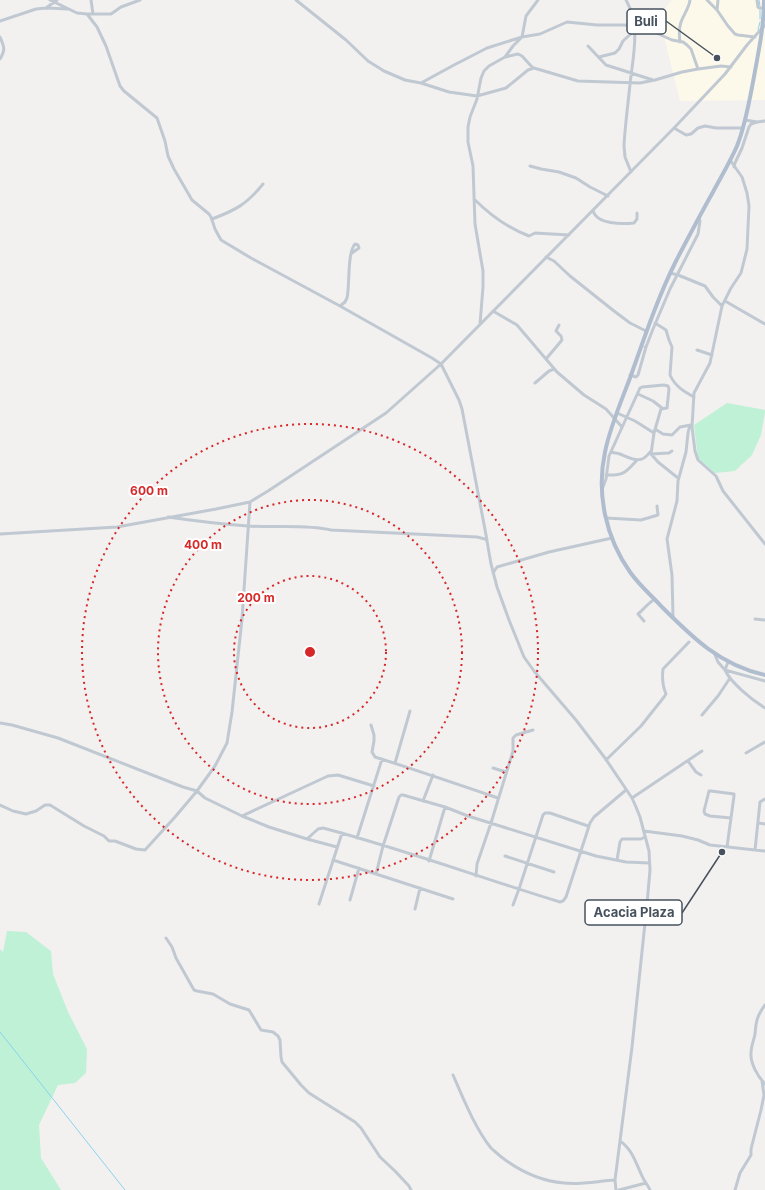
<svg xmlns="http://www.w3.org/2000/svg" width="765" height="1190" viewBox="0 0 765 1190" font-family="Inter,sans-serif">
<rect width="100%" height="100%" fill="#f3f0f0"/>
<path fill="#fdf9ea" d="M672,0h93v100l-85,1 -21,-85z"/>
<path fill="#bef1d5" d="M727,403l38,7v2l-4,23 -9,20 -17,16 -20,2 -17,-15 -4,-33z
M7,931l19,1 25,19 2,23 15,38 19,37 -1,24 -11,10 -17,2 -19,40 2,33 20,32h-61v-241l3,3z"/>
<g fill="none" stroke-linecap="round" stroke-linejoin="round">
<path stroke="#8ad2ef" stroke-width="1" d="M759,0l1,6
M760,19v-9
M758,30l2,-8
M0,1032l125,158"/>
<path stroke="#c0c9d2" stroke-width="3" d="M50,0l27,13 10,1h24l10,-7 19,-7
M91,0l2,14
M296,0l50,40 22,21 16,10 21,9 16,3 28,9 28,4 29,-8 22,-18 6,-2 44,13 62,2 15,-3 27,-8 16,-3 23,-3 10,1
M626,0c15,26 7,56 4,84 -2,21 -5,41 -6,62l1,11 6,15
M707,0l10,10 11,16 7,8 3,1 17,2
M757,0l1,7 1,1h5
M46,8l11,-8
M717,10l1,-10
M87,14l10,13 9,19 14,40 4,5 33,27 8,23 3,15 6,13 18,31 17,14 2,3 4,12 6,11 30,18 89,48 92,52 9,6 18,36 3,9 25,131
M634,17l9,10 29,13 11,2 4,3 4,4 7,20
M0,21l36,-12 10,-1 22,1
M0,37c4,10 6,12 0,22
M680,42c-1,-7 -1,-14 1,-20 3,-8 8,-14 9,-22
M588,46l18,19 47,15
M505,57l8,-11 9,-9 4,-21 12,-16
M599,57l16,-4 4,-4 4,-8 12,-11
M421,83l33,-18 33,-17 35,-11 18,-3 27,-12 30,3h27l19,2
M745,120l12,2 8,-1
M674,128l12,7 5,-1 7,-6 7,-2 11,2h27
M730,160l12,17 5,16 2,13 -2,43 -6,24 -10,15 -9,18 -12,57 -16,30 -2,34 3,24 3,9 18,16 7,15 42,53
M530,166l11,3 18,3 17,6 14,9 18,9
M734,167l1,-4 7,-15 7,-21 2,-3 6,-2
M474,199c16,16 34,29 55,37l6,-3 34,2
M593,210c3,15 30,14 41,13l3,-4v-6
M212,219c24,-9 35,-15 51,-35
M546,257l8,4 16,15 44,35 16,12 16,8
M670,273l8,2 27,11 8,11 9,9
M725,301l40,23
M340,306l5,-4 2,-4c3,-13 0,-45 8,-54l3,1 1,3 -7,5
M493,311l24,14 40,47 27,23 22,14 16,18
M655,323l11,7 3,10 3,7 -2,28c5,11 13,16 24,22
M480,324l3,-37v-16l-8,-47 -2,-58 -5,-24v-15l2,-10 7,-18 4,-21 3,-7 5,-5 16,-9 13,-3 4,2 11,12
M646,347l7,-18 17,-40 28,-55 2,-13 -1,-3
M697,350l15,5
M546,359l16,-19 -1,-4 -5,-5 3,-6
M630,375l6,2 2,-2 8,-28h-1
M535,383l14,-12 5,-2
M638,394l15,7 9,7
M617,413l18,8 19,12
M655,429l8,5 9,1 8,-8 11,-2
M611,452c3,1 6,1 9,2 12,5 21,11 30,-2
M651,454l18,-1 3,-2
M606,475c18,1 20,-3 31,-15
M603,487l3,-8 3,-23 31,-68 2,-1 22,-2 4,1 1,3 -2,19 -6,1 -7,24 -3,21 7,8 20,16
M168,517c27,4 53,7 80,9 27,2 56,-2 83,4l146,7 8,2 2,2 4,23 6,23 12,33 15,37 10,14 42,49 29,38 27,40 4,9 4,10 9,34 1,19 -3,34 -15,143 -17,133 1,10
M606,518l35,2 17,-5 -1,-9
M0,534l117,-7 99,-18 34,-7 18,-11 118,-78 55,-49 233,-236 51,-54 22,-29 18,-20
M493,573l4,-6 52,-15 63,-14
M673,617l-1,-42 -5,-36 10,-38 1,-20 8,-29 2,-19 2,-8
M755,619l10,1
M644,621l-6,-7c6,-5 10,-11 17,-15
M715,655l3,7 7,8 40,11
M728,662l-3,8c6,13 27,30 40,38
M702,715l16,-19 12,-18
M0,723l12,2 46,13 125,49 14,4 8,7 37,18 27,11 38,12 30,8
M371,725l3,10v6l-2,11 3,5c41,13 82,27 123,41
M746,753l19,-11
M606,760l35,-34 23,-29 2,-3c-3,-7 -4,-17 -3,-25l26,-27
M688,761l8,11 5,3
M395,763l15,-52
M493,768l13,4
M632,798l70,-47
M423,801l10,-26
M0,805l13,6 13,3 10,-3 9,-6h5l34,21 20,10 5,5h6l21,8 9,1 30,-33 22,-26 18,-25 12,-23 5,-31 10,-93 8,-117
M242,816l86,-40 10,-1 36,11
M758,823l7,1
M644,831l38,5 16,4 12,5 55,6
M357,838l25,-79
M307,839l11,-10 5,-1c80,21 158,50 237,74l3,-1 3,-4 24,-74 4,-6 32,-27
M727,847l7,-51v-2l-23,-3h-2l-5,20 1,3 5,2 21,2
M755,850l5,-48 5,-3
M505,856l49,16
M333,860l120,39
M617,860l3,-18 2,-3h19l4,-2
M429,861l16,-54
M376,874l7,-28 16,-49 2,-2h2l42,12 23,9 128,40 30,6 23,1
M476,876l1,-12 14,-41 22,-72v-13l3,-3 17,-5
M350,900l9,-32
M319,904l23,-71
M513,905l6,-16 24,-74 2,-2h5l38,13
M415,909l5,-21
M166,938l6,9 4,11 18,32 3,1 16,3 17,10 19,6 12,20 12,2 5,4 2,4 1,17 1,5 19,23 8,8 46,29 6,6 19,29 15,14 14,15 2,4
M765,1005c-8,11 -9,16 -10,29 -1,6 -4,12 -4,19 -1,10 7,24 14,31
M453,1075c10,23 22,53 38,73 3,3 6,5 9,8 18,14 40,25 64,27 17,2 34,-2 51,-3
M620,1141c12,8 16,22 22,35 2,5 6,9 8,14
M619,1190l27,-7
M735,1190l5,-17 11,-18v-6l10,-39 3,-15 -2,-14"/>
<path stroke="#afbdcf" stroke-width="4" d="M764,0c0,28 -6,54 -11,82 -4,21 -8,44 -16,64 -7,16 -16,31 -24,46 -13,23 -25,46 -37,69 -19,38 -32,78 -46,117 -9,24 -20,49 -25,74 -9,42 1,86 25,120 9,13 21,23 32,35 31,31 58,58 103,68"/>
</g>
<g fill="none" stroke="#d62828" stroke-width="2" stroke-dasharray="2 4">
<circle cx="310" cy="652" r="76"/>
<circle cx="310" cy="652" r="152"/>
<circle cx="310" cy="652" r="228"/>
</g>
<circle cx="310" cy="652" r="6" fill="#d62828" stroke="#fff" stroke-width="2"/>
<g font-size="12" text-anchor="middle" font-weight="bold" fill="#d62828" stroke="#fff" stroke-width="4" stroke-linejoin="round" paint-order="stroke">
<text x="149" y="495">600 m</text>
<text x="203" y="549">400 m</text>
<text x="256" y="602">200 m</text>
</g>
<path fill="none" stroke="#47525e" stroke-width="1.5" d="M717 58L666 21M722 852L682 913"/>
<g fill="#47525e" stroke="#fff" stroke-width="1.5">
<circle cx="717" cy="58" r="4"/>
<circle cx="722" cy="852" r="4"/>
</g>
<g fill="#fff" stroke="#47525e" stroke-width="1.5">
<rect x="627" y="9" width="39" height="25" rx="4"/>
<rect x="585" y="900" width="97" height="25" rx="4"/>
</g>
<g font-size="13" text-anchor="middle" font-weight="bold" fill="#47525e">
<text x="646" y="26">Buli</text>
<text x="634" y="917">Acacia Plaza</text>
</g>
</svg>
